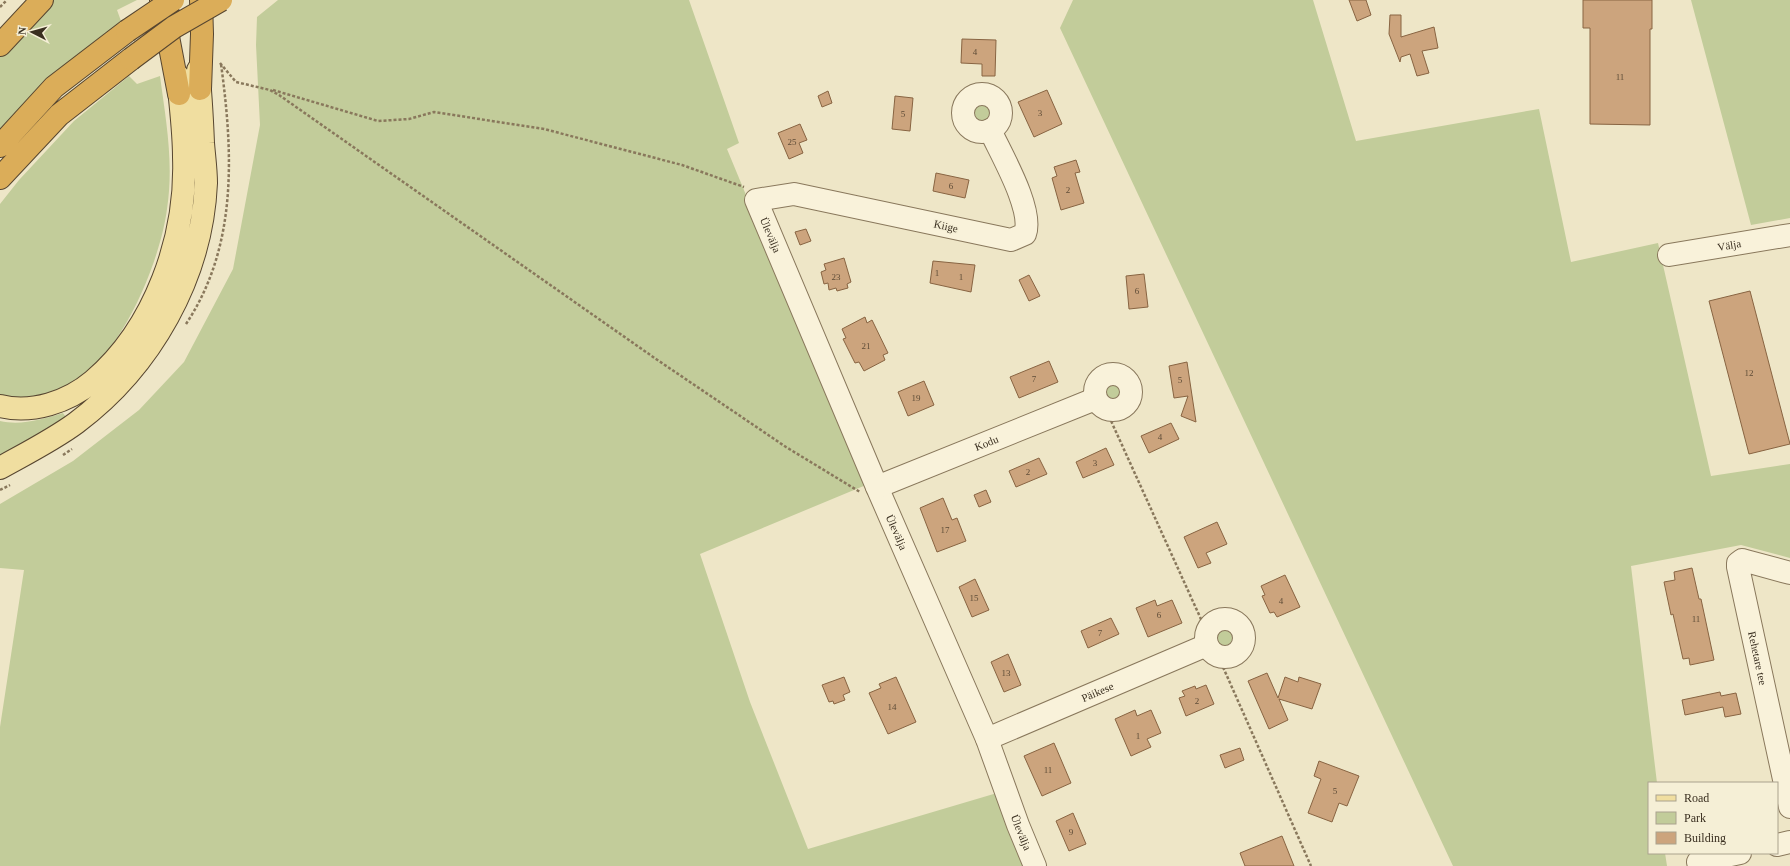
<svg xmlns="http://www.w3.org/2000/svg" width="1790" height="866" viewBox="0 0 1790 866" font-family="Georgia,serif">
<rect width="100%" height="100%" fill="#eee6c7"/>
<path fill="#c2cc9a" d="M52,0h85l-20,10 4,11 -71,58 -50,53v-76z
M278,0h411l50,143 -12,6 139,336 -166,69 50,148 58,147 189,-56 30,73h-1027v-139l24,-157 -24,-2v-64l73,-43 66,-51 45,-48 49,-93 27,-144 -4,-80 1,-28z
M1073,0h240l43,141 183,-32 32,153 87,-19 53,233 79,-12v94l-49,-13 -110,21 26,217h-8v70h16l2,13h-214l-393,-838z
M1691,0h99v218l-39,7z
M129,76l8,8 23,-8c6,45 14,87 7,133 -7,54 -47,150 -97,176 -6,3 -14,5 -20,7 -17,6 -33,10 -50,4v-192l19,-24 55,-59z
M970 112a12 12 0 1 1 24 0a12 12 0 1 1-24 0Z
M1101 392a13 13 0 1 1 26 0a13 13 0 1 1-26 0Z
M63,413l5,7 -68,36v-35c21,5 43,-2 63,-8z
M1214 638a12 12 0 1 1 24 0a12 12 0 1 1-24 0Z"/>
<path fill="#cca47d" stroke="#886442" d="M1349,0h17l5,15 -14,6z
M1583,0h69v29h-2v96l-60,-1v-96h-7z
M1390,15h11v22l33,-10 4,21 -16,3 7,22 -12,3 -7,-22 -9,3 -1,5 -11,-28z
M962,39l34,1 -1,36h-13v-12l-21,-1z
M1047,90l15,34 -28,13 -16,-35z
M828,91l4,12 -10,4 -4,-11z
M895,96l18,2 -3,33 -18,-2z
M800,124l7,16 -8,3 4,10 -14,6 -11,-26z
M1076,160l4,12 -5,1 9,30 -23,7 -9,-32 5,-2 -3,-9z
M936,173l33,7 -4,18 -32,-7z
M806,229l5,12 -11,4 -5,-13z
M844,258l7,24 -4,2 1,4 -11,3 -1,-3 -7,2 -1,-7 -4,1 -3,-12 5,-2 -2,-6z
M933,261l42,4 -4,27 -41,-9z
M1144,274l4,33 -19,2 -3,-33z
M1029,275l11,21 -11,5 -10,-21z
M1750,291l40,153 -41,10 -40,-153z
M865,317l2,6 5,-3 16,33 -5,2 2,5 -21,11 -5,-9 -4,1 -12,-24 3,-1 -4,-9z
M1049,361l9,21 -39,16 -9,-21z
M1187,362l4,27 5,33 -15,-6 7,-20 -14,2 -5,-32z
M924,381l10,24 -26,11 -10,-24z
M1171,423l8,16 -30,14 -8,-17z
M1106,448l8,17 -31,13 -7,-16z
M1039,458l8,16 -31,13 -7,-16z
M986,490l5,12 -12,5 -5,-12z
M943,498l9,22 5,-2 9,23 -29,11 -17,-44z
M1217,522l10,22 -21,9 5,10 -13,5 -14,-31z
M1692,568l7,31h2l13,61 -24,5 -1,-7 -6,1 -10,-45 -2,1 -7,-33 11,-2 -1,-8z
M1285,575l15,32 -23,10 -3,-5 -4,1 -8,-17 3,-1 -4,-9z
M975,579l14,31 -17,7 -13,-30z
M1155,600l2,6 15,-6 10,23 -34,14 -12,-29z
M1111,618l8,16 -31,14 -7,-17z
M1008,654l13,31 -17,7 -13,-30z
M1267,673l11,25 7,-21 13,5 1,-5 22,7 -9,25 -33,-10 9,21 -19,9 -21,-48z
M844,677l6,15 -7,3 2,5 -11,4 -1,-3 -4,1 -7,-17z
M896,677l20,45 -28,12 -19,-41 12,-5 -2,-4z
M1206,685l8,19 -28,12 -7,-18 6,-2 -3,-5 13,-5 1,3z
M1720,692l1,4 15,-3 5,21 -16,3 -2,-10 -38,8 -3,-15z
M1135,710l2,6 14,-6 10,23 -14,6 4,8 -20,9 -16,-37z
M1054,743l17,40 -29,13 -18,-40z
M1240,748l4,12 -19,8 -5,-13z
M1319,761l40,15 -12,30 -8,-3 -7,19 -24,-9 13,-34 -7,-3z
M1073,813l13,31 -17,7 -13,-30z
M1282,836l12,30h-49l-5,-13z"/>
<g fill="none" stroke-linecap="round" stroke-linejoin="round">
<defs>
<g id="minor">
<circle cx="982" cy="113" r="19"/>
<path id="s1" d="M990,130c11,24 44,80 35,104l-14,6 -217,-46 -38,6 121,287 110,252 31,86 17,41"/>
<path id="s2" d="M1669,255l121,-20"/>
<circle cx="1113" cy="392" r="18"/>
<path id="s3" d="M877,487l218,-88"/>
<path id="s4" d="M1790,573l-44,-12 -4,-1 -4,3v4l52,240"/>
<circle cx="1225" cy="638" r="19"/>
<path id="s5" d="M987,739l220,-94"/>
<path d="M1777,845l13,-3"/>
<path d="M1698,862l42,-9"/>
</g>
<path id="major" d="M0,406c32,8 68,-4 93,-25 62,-53 94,-143 91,-224 0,-27 -4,-54 -6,-81
M0,468c25,-14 53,-28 76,-45 75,-56 126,-146 130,-240 0,-13 -2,-27 -3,-40 -1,-24 -2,-48 -5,-73"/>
<path id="highway" d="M161,0l18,94
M0,45l42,-45
M200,89l2,-55 -1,-34
M0,146l54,-59 73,-56
M0,178l59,-63 72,-56"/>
</defs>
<use href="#minor" stroke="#89785c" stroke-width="24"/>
<use href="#major" stroke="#574630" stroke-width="24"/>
<use href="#highway" stroke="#574630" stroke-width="24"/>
<path stroke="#89785c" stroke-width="2.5" stroke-dasharray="3 2" stroke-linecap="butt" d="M0,7l7,-7
M220,63l16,19 34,8 9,5 377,264 130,88 74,45
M273,90l105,31 31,-2 25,-7 110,17 138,36 62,22
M186,324c52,-78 47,-172 35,-260
M1107,412l98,216
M63,455l9,-6
M0,490l10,-5
M1219,658l92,208"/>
<use href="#minor" stroke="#f9f2da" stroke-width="22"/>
<use href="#major" stroke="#f0dea0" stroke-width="22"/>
<use href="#highway" stroke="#dbad59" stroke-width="22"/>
<defs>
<path id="highway-bridge" d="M127,31l46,-31
M131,59l43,-32 47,-27"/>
</defs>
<use href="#highway-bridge" stroke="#574630" stroke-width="24" stroke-linecap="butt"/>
<use href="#highway-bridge" stroke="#dbad59" stroke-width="22"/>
</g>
<g text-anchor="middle" stroke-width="3" stroke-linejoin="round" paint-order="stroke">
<g font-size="9" fill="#5e4c37">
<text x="975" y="55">4</text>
<text x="1620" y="80">11</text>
<text x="1040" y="116">3</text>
<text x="903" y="117">5</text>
<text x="792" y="145">25</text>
<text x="951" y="189">6</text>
<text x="1068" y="193">2</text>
<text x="937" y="276">1</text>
<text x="836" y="280">23</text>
<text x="961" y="280">1</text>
<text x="1137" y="294">6</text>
<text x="866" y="349">21</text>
<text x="1749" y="376">12</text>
<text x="1034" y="382">7</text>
<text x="1180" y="383">5</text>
<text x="916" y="401">19</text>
<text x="1160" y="440">4</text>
<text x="1095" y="466">3</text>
<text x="1028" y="475">2</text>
<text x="945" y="533">17</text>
<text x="974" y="601">15</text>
<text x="1281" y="604">4</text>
<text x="1159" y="618">6</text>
<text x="1696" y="622">11</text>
<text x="1100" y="636">7</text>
<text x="1006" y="676">13</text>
<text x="1197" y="704">2</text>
<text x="892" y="710">14</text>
<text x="1138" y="739">1</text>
<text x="1048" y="773">11</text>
<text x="1335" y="794">5</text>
<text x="1071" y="835">9</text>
</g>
<g font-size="11" fill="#3a2f20" stroke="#f5efd6">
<text transform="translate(946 226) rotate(12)" y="4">Kiige</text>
<text dy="4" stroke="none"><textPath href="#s1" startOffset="425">Ülevälja</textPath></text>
<text dy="4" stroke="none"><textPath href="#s2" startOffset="61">Välja</textPath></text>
<text dy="4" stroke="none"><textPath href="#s3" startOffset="118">Kodu</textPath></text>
<text dy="4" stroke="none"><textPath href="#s1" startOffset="748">Ülevälja</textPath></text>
<text dy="4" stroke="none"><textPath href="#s4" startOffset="152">Rehetare tee</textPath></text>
<text dy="4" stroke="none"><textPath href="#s5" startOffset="120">Päikese</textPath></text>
<text dy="4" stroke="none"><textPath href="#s1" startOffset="1073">Ülevälja</textPath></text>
</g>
</g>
<rect x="1648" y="782" width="130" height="72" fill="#f5efd6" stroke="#aaa28d"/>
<rect x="1656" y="795" width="20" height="6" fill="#f0dea0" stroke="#aaa28d"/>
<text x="1684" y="802" font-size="12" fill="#3a2f20">Road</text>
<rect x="1656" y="812" width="20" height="12" fill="#c2cc9a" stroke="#aaa28d"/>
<text x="1684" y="822" font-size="12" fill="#3a2f20">Park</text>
<rect x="1656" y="832" width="20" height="12" fill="#cca47d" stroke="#aaa28d"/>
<text x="1684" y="842" font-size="12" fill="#3a2f20">Building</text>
<g transform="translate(32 32) rotate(276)" stroke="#f5efd6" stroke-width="3" paint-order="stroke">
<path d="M0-3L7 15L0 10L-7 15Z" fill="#3a2f20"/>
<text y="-6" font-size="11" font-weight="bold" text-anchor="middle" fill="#3a2f20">N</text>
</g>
</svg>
